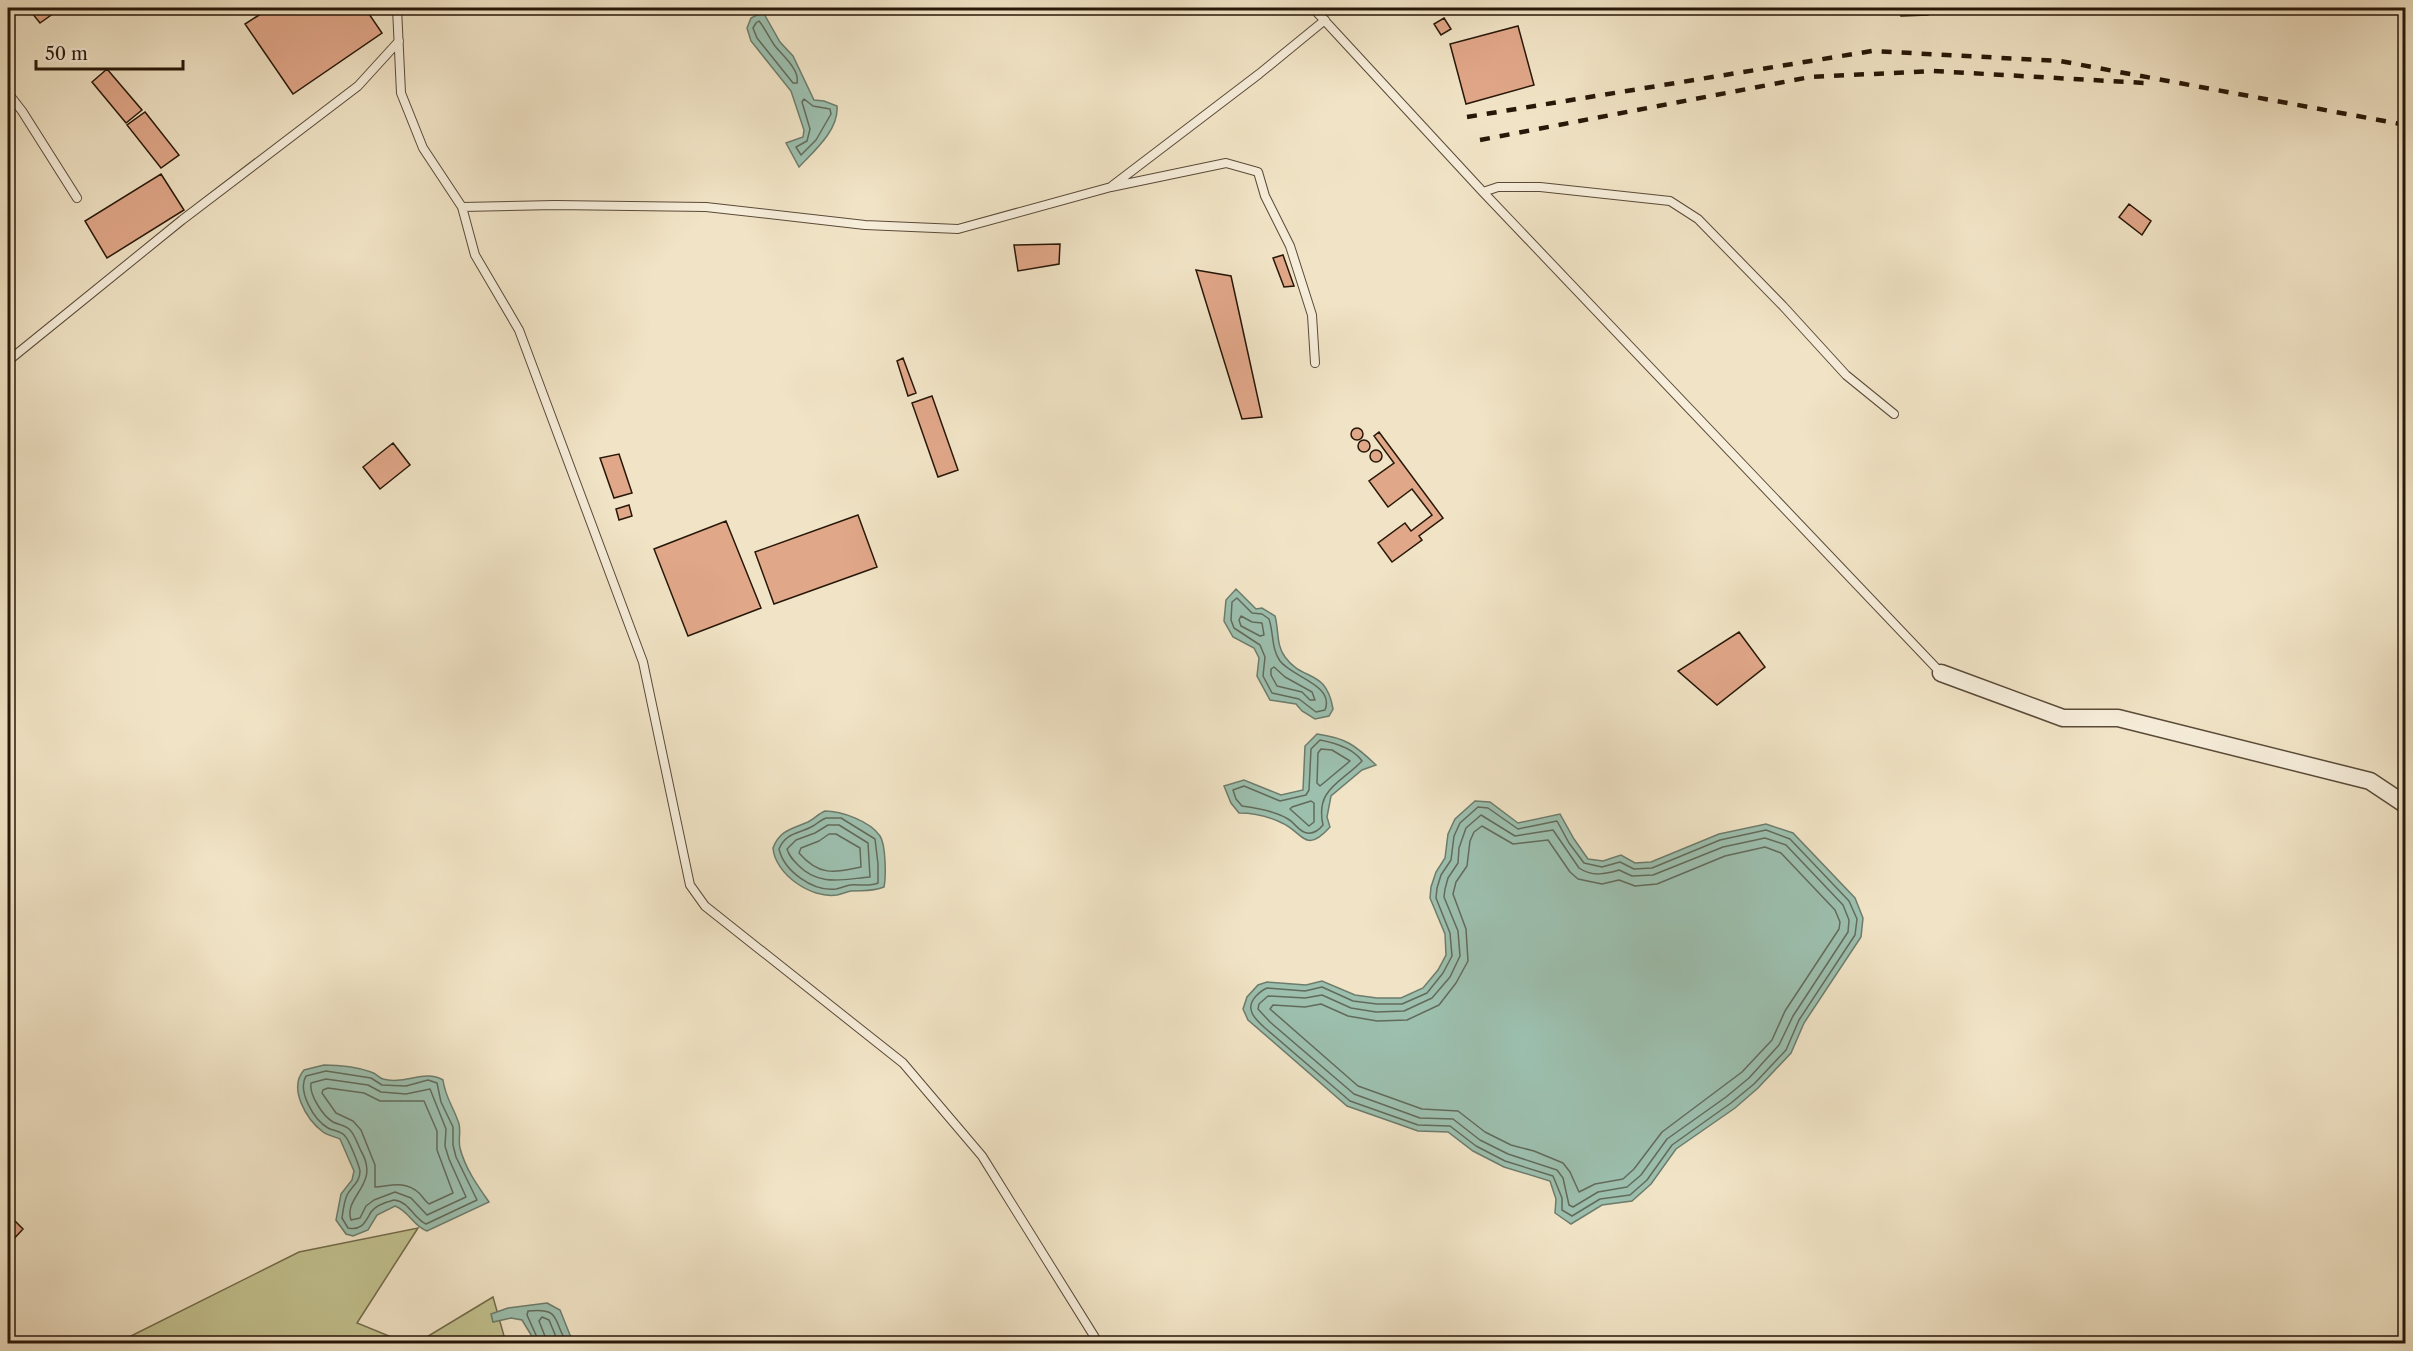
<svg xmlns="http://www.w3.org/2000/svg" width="2413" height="1351" viewBox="0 0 2413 1351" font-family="'Libre Caslon Text',serif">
<rect width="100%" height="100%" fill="#f1e4c6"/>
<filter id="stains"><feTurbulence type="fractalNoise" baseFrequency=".00333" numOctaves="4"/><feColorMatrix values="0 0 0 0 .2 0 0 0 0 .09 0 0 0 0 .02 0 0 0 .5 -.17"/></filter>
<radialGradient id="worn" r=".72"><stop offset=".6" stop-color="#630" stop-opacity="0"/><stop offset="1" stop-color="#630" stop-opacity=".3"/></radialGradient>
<path fill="#c2c290" stroke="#746c4c" stroke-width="1.5" d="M418,1228l-61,95 49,20h-289l182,-91z
M493,1297l13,46 -91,1z"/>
<path fill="#9cbfae" stroke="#6d7c6c" stroke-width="1.5" d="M763,12l17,30 13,14 21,44 10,1 13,5c2,24 -23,45 -38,61l-13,-24 17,-6 1,-7 -13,-39 -40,-50 -4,-13 4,-10z
M1236,589l20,20 6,-1 13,8c4,14 1,29 10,41 18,25 41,11 48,52l-4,7 -14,3 -13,-8 -6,-7 -26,-4 -13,-24 2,-18 -5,-10 -21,-11 -9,-16 2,-21z
M1317,734c29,4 38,11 59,31l-14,5 -31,26 -4,21 3,10c-25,28 -27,5 -48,-4 -14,-7 -28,-10 -43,-10l-8,-10 -7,-17 20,-6 37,15 22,-5 2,-44z
M1475,801l15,1 28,21 42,-9 14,25 14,20 15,2 18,-6 14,8 16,-1 68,-28 47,-10 27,9 62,65 8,20 -2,19 -57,86 -13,30 -33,35 -23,20 -59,41 -25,35 -19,17 -30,4 -31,19 -16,-11 1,-14 -6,-18 -46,-14 -31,-16 -25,-19 -30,-1 -71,-25 -99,-86 -5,-11 4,-12 11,-12 9,-3 39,3 16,-4 33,14 22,3h24l22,-10 15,-18 8,-15 -1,-21 -15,-36 1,-11 5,-15 9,-14 3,-24 7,-15z
M825,811c16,0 45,10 55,25 6,9 6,41 4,51 -12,5 -21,3 -33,4 -5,1 -9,3 -14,4 -26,4 -62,-21 -64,-47 7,-18 19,-19 35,-26 6,-3 10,-8 17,-11z
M324,1065c15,0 33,2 47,7 5,1 8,6 12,7 21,6 42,-10 60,1 2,17 11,28 16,44 2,8 -1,16 1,24 5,20 17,37 29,54l-62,29c-14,-5 -18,-20 -32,-25l-18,9 -9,15 -15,6 -7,-2 -10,-14 5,-26 11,-14 2,-9 -14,-32c-5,-2 -13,-4 -17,-7 -17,-13 -35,-44 -19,-62z
M547,1303l13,7 10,25 6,8h-40l-14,-23 -11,-2 -18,4 -2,-8 17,-6z"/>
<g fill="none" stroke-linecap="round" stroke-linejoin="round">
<path stroke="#626b5b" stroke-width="1.5" d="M759,21c6,7 10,17 16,25 8,10 25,24 22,37h-4l-36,-45 -4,-10 3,-5z
M804,99l9,7 17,3 1,5 -15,26 -15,15 -5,-8 11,-6 3,-12 -8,-27z
M1237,598l15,15 10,1 7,5c5,15 2,29 11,42 12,16 55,24 45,49l-9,2 -17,-13 -27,-6 -9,-17 2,-19 -5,-12 -26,-17 -3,-8 1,-18z
M1241,616l11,6 10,1 2,12 -4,1 -19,-10 -2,-6z
M1274,667l11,10 27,15 3,8h-5l-8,-8 -25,-6 -6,-11v-6z
M1320,740c16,3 33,8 42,21 -21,22 -47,28 -39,64 -4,5 -9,9 -16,8 -8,-1 -12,-10 -19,-14 -13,-8 -31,-11 -46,-13l-6,-7 -3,-9 11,-4 36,15 26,-6 3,-5 2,-41z
M1321,749l11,1 18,11 -30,25 -3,-3 1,-30z
M1311,801l3,2v19l-5,4 -19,-17 2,-2z
M1478,807l10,1 30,21 39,-8 12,22 15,20 18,4 18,-5 14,7 18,-1 68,-28 46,-10 24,9 59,62 8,18 -2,16 -56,85 -13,30 -32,34 -23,19 -59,42 -25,35 -17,15 -30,4 -28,17 -10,-6v-12l-9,-22 -48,-15 -29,-15 -26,-20 -32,-1 -68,-24 -85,-73c-10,-9 -21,-19 -9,-32 4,-4 6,-6 11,-8l38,3 17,-4 31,14 24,3h25l25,-11 16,-20 9,-17 -2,-23 -14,-35 1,-10 4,-13 10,-15 3,-24 6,-13z
M1481,815l34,21 38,-6 26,38c13,9 27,6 40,2l13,6 21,-1 70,-28 42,-9 21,7 57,60 6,15 -1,12 -55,84 -14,29 -30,33 -23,19 -59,42 -26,36 -14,12 -29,5 -25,15 -4,-2 -6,-27 -6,-8 -49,-16 -28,-14 -27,-21 -33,-1 -66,-24 -84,-72 -12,-13 1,-5 9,-8 37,2 17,-3 29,13 25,4 28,-1 28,-13 18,-21 10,-21 -2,-25 -14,-34 1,-8 3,-11 10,-15 1,-15 7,-20z
M826,818h15l34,21 3,25v19c-9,4 -19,1 -28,2 -5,1 -9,3 -14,4 -23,3 -52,-18 -57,-40 7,-17 20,-15 34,-23 5,-3 8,-6 13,-8z
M828,825h11l29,18 2,34c-26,2 -51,10 -72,-12 -5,-5 -9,-9 -11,-16l9,-9 19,-7z
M1482,826l31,18 35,-4 22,32 8,7 24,5 17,-4 16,6 22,-2 68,-28 40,-9 16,6 54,57 5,12 -1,7 -54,82 -13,29 -30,32 -80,60 -28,37 -11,10 -28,5 -16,8 -9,-20 -7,-9 -29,-12 -23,-6 -26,-13 -27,-21 -36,-2 -64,-23 -88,-77 3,-4 32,2 16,-3 27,12 29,5 30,-1 32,-15 17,-22 12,-22 -2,-32 -13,-35 3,-12 11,-16 3,-25 4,-9z
M829,834h7l24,14 1,19c-28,6 -42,9 -62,-14l2,-5 18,-7z
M326,1071l45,7 11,7 24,1 22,-6 9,3 4,19 12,25v18l3,12 21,43 -51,24c-13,-6 -16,-22 -32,-24 -8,2 -18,5 -23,12 -6,10 -9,19 -23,16l-6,-10c1,-7 2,-16 5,-23 5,-9 13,-13 13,-24 -1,-6 -11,-31 -15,-35 -3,-5 -12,-5 -17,-8 -14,-8 -31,-37 -22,-52z
M326,1079l42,6 13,7 25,2 24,-5 16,40 -1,17 4,13 17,38 -39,18 -16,-17 -16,-6 -21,8 -8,6 -6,12 -9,2c-8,-24 30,-35 10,-69 -3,-6 -6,-16 -11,-21 -4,-5 -11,-5 -17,-8 -10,-6 -24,-27 -22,-39z
M328,1088l36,5 16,8h44l13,30v19l16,43 -24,11c-4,-3 -6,-7 -10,-11 -14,-13 -29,-7 -44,-6v-22l-14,-35 -8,-9 -17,-8 -14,-20 1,-3z
M540,1344l-13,-29 1,-4c35,-4 24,11 40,33
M548,1344l-9,-23 3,-4 7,3 10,24"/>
</g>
<path fill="#e1a789" stroke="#271708" stroke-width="1.5" d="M28,8h33l-21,15z
M270,8h95l17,25 -89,61 -48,-70z
M1900,8h28v7l-27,1z
M1444,18l7,11 -10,6 -7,-11z
M1518,26l16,59 -68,19 -16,-60z
M107,69l35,41 -16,13 -34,-41z
M145,112l34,43 -18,13 -34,-43z
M161,174l23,36 -77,48 -22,-37z
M2129,204l22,17 -9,14 -23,-18z
M1060,244l-1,20 -41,7 -4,-26z
M1283,255l11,31 -10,1 -11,-29z
M1196,270l35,6 31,141 -20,2z
M903,358l13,35 -8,3 -11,-35z
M932,396l26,74 -20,7 -26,-74z
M1351 434a6 6 0 1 1 12 0a6 6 0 1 1-12 0Z
M1379,432l64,86 -24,18 3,4 -30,22 -14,-19 27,-20 6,8 21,-16 -20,-26 -24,18 -19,-26 25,-18 -20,-27z
M1358 446a6 6 0 1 1 12 0a6 6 0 1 1-12 0Z
M393,443l17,22 -30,24 -17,-22z
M1370 456a6 6 0 1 1 12 0a6 6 0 1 1-12 0Z
M619,454l13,39 -18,5 -14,-40z
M629,505l3,11 -13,4 -3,-11z
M858,515l19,52 -103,37 -19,-52z
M726,521l35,87 -73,28 -34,-87z
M1739,632l26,35 -48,38 -39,-34z
M8,1214l15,15 -15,16z"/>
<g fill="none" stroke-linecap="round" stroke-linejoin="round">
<defs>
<path id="lane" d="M397,8l4,85 22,55 39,59 13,48 44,75 124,332 47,223 15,21 198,157 79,93 117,188
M1313,8l170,184 458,481
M8,93l14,18 55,87
M1112,186l147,-112 66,-54
M1483,192l15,-5h42l130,14 28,18 85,87 63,69 48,39
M462,207l93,-2 151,2 159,18 93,4 153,-42 115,-24 32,9 7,24 25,50 22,69 3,48
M8,361l174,-141 176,-134 41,-45"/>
<path id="street" d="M1941,673l122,45h55l252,63 36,24"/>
</defs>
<use href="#lane" stroke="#5a4a38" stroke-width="10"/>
<use href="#street" stroke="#5a4a38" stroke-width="19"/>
<use href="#lane" stroke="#f6edda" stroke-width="8"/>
<use href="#street" stroke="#f6edda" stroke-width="16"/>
<path stroke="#271708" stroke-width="4.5" stroke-dasharray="10 10" stroke-linecap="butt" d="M1467,117l405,-66 188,10 346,64
M1480,140l330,-63 123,-6 212,12"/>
</g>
<rect width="2413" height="1351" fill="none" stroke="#f1e4c6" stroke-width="30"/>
<rect x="9" y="9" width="2395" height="1333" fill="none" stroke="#271708" stroke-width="3"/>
<rect x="15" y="15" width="2383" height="1321" fill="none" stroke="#271708" stroke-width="1.5"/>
<path d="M36 60v9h147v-9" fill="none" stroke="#271708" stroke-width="3"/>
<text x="45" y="60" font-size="18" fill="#271708" stroke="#f6edda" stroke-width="4.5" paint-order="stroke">50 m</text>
<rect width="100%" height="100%" filter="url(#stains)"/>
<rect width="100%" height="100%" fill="url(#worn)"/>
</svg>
